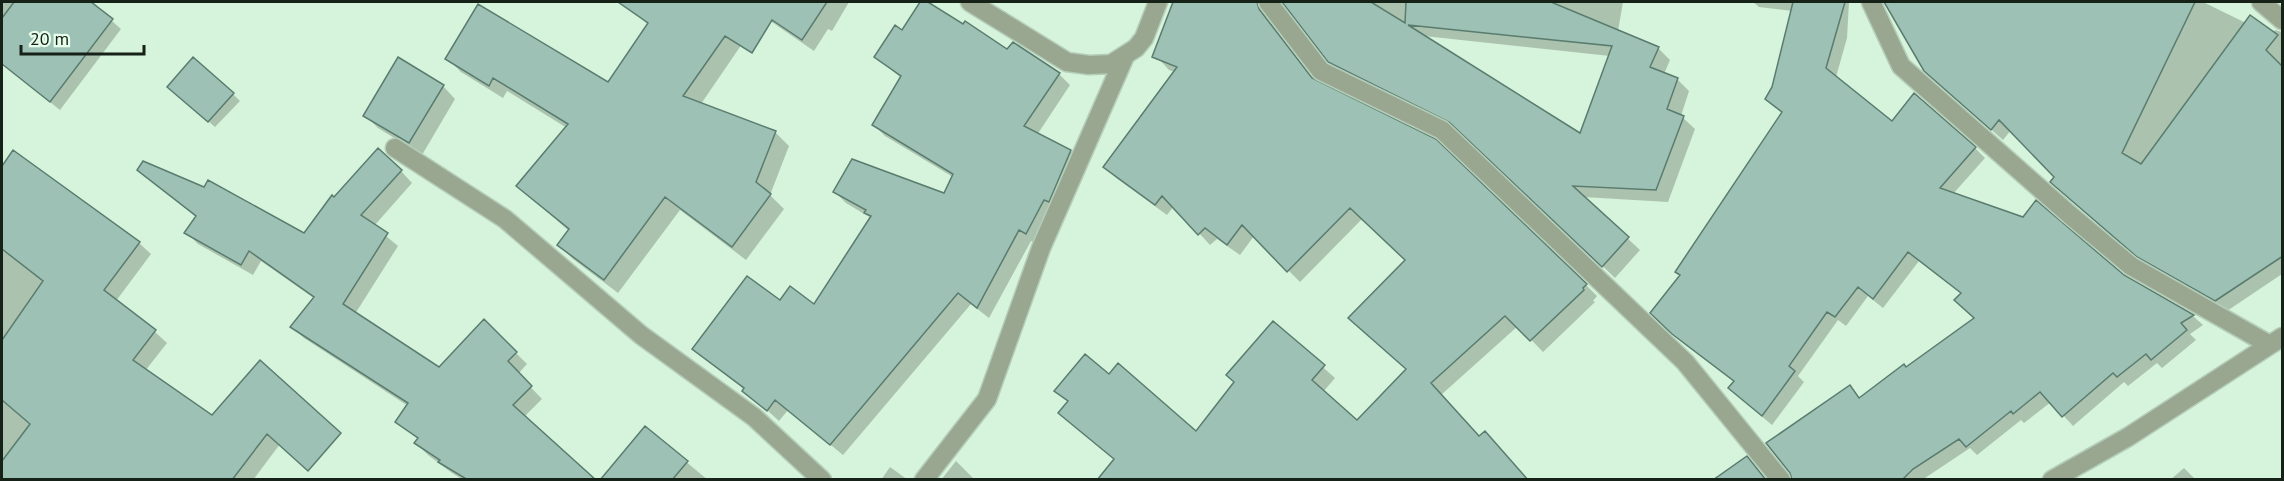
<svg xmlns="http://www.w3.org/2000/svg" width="2284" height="481" viewBox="0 0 2284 481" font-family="'PT Sans',sans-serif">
<rect width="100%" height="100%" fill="#d6f3db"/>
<path fill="#0003" fill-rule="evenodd" d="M2,2h91l4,4 -1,1 25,22 -61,81 -58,-46z
M646,2h48l37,25 13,14 -43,63 74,28 14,14 -19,49 14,14 -38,51 -66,-50 -62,83 -45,-34 -14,-14 10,-14 -51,-45 49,-58 -60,-37 -4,7 -42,-26 -14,-14 161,26 40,-59 -10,-11z
M752,2h97l-17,29 -4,-2 -14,22 -51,-35 -13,-12z
M922,2h3l83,49 51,23 11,11 -33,50 34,16 11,12 -45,81 -6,-3 -42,77 -18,-14 -128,151 -55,-45 -9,11 -34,-31 -39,-30 -12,-11 86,-46 34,3 57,-88 -25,-15 -11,-11 110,3 8,-18 -68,-41 -11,-11 27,-47 -25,-21 27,-25z
M1177,2h74l5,1 12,12 2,7 46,60 270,203 11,11 -4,5 2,1 -52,50 -25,-26 -77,69 39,43 16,7 -381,15 -44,-36 -2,-21 -13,-12 53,-15 87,57 39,-50 38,-60 62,55 -12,14 35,30 50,-53 -1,-109 -44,-42 -63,64 -46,-46 -14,19 -23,-16 -7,6 -36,-39 -7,9 -51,-37 -11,-11 70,-95 -6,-2 -11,-12z
M1284,2h339l-5,29 40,17 12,12 -6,14 13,5 12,12 -8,25 14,13 -27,73 -85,-5 57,53 -25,28 -152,-145 -121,-59 -13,-13zM1424,36l186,20 -29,79z
M1753,2h96l-2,36 -11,39 57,46 82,25 10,10 -32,36 170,82 70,40 10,9 -13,9 6,6 -34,28 -5,-5 -29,23 -4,-4 -51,44 -22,-24 -27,21 -3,-3 -44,35 -7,-7 -48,32h-22l-51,-93 11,11 47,-29 69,-51 -14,-24 -43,-33 -36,47 -15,-12 -22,30 -8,-6 -40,56 6,6 -32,43 -32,-27 -5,-15 -51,-39 -32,-31 29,-37 102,-162 -16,-15 6,-12 20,-76 -34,-4z
M1885,2h318l43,21 26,10 3,-3 7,2v242l-55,37 -77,-44 -87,-74 -11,-11 4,-5 -45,-47 -8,10 -78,-69z
M443,86l12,13 -33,56 -44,-27 -13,-13z
M176,93l57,1 7,7 -25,26z
M14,152l125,91 12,11 -35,47 39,31 12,11 -22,28 67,46 80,11 -39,52h-251v-312z
M139,170l166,65 29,-36 67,-28 11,12 -38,43 24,20 -43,68 85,55 44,-48 43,43 -9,10 24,25 -18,18 69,63h-130l-11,-7 -24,-18 -12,-12 3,-3 -22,-18 11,-16 -104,-68 -12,-11 23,-28 -54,-38 -8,14 -55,-31 -12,-12 11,-14z
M645,428l63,52h-106z
M956,461l19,19h-34z
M890,467l18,13h-27z
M2184,468l12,12h-26z"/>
<path fill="#9dc1b4" stroke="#597c6f" stroke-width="1.5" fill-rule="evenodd" d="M14,2h77l22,17 -63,83 -48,-38v-46z
M618,2h209l-25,38 -30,-20 -20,33 -27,-17 -42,60 93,35 -20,51 15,12 -39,53 -67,-50 -61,83 -47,-35 12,-16 -53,-43 52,-62 -75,-46 -4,8 -44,-27 33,-55 130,78 40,-59z
M920,2h8l35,22 2,-3 42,28 6,-7 47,31 -36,53 47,24 -22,52 -5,-2 -18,34 -7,-4 -42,78 -19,-15 -128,152 -55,-45 -8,11 -25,-20 2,-3 -52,-39 55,-73 33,24 10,-14 24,18 57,-88 -7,-3 2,-3 -33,-18 19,-33 92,34 9,-19 -81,-49 29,-49 -27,-19 21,-32 7,5z
M1173,2h84l2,7 53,69 124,61 151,145 -4,4 1,2 -54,51 -25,-25 -74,67 48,53 6,-5 43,49h-431l17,-21 -56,-46 10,-12 -14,-10 31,-37 24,20 9,-11 78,68 38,-49 -8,-7 47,-54 52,44 -13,15 45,40 49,-51 -58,-51 57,-58 -55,-52 -63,64 -45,-47 -15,20 -22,-17 -7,7 -36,-39 -7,9 -52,-38 74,-100 -25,-10z
M1282,2h89l34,21 1,-21h145l108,45 -9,20 28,11 -11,31 17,7 -28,74 -83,-4 56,51 -27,30 -153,-145 -121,-60zM1408,25l204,21 -32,87z
M1793,2h52l-19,66 66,53 22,-28 62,54 -36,41 83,29 13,-17 88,75 70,40 -13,8 6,7 -36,30 -5,-6 -29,23 -4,-4 -51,44 -22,-25 -27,22 -2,-3 -45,36 -7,-8 -46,30 -11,11h-110l-2,-7 -24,-30 84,-58 9,13 45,-34 2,3 68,-49 -20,-18 7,-7 -53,-41 -35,47 -15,-12 -23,30 -8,-5 -38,54 6,5 -33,45 -34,-28 6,-7 -62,-47 -22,-21 30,-38 -5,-3 107,-160 -17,-13 7,-12z
M1884,2h311l-73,151 19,11 109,-149 28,20 -12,15 17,17v189l-68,45 -78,-44 -87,-75 4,-5 -55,-57 -8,10 -67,-59z
M193,57l41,36 -26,29 -41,-35z
M398,57l46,28 -35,58 -46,-27z
M378,148l24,22 -41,45 27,18 -45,71 96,63 45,-48 33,33 -9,9 24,25 -19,19 83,75h-128l-30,-18 2,-2 -26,-17 4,-5 -23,-16 13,-19 -118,-76 24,-30 -65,-46 -8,14 -57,-32 12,-17 -59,-46 6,-9 61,26 4,-7 96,53 28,-38 2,2z
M13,150l127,92 -36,48 52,40 -23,30 79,55 48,-55 81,73 -33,38 -41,-37 -35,46h-230v-19l28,-37 -28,-24v-60l41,-59 -41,-32v-83z
M645,426l43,35 -16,19h-72z
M1747,456l19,24h-53z"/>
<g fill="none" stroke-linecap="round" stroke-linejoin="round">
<defs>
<path id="street" d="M970,2l97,60 22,3 22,-1 25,-16 8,-10 14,-36
M1268,2l53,69 121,59 243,232 96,118
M1871,2l30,64 169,149 61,51 139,79
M2261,2l21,18
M395,148l110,71 136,116 113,82 68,63
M924,480l63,-81 54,-151 84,-192
M2052,480l76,-43 154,-100"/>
</defs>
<use href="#street" stroke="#b3cdb8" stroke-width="21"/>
<use href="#street" stroke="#9aa790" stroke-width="18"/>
</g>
<rect width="2284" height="481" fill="none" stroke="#162118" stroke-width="6"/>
<path d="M21 45v9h123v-9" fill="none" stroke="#162118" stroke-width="3"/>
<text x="30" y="45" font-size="18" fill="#162118" stroke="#e7feeb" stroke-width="4.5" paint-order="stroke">20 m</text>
</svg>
